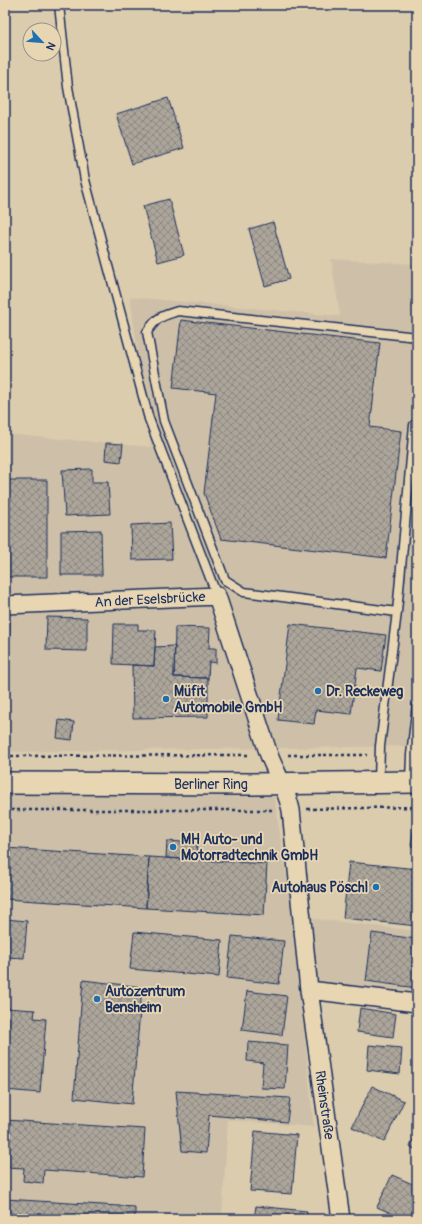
<svg xmlns="http://www.w3.org/2000/svg" width="422" height="1224" viewBox="0 0 422 1224" font-family="Pangolin,sans-serif">
<defs>
<pattern id="building-cross-hatch" width="8" height="8" patternUnits="userSpaceOnUse"><rect width="8" height="8" fill="#aca59a"/><path d="M0 0l8 8M0 8l8-8" fill="none" stroke="#8b8781"/></pattern>
</defs>
<rect width="100%" height="100%" fill="#dcccae"/>
<filter id="ink" filterUnits="userSpaceOnUse"><feTurbulence type="fractalNoise" baseFrequency=".025" numOctaves="2"/><feDisplacementMap in="SourceGraphic" scale="8" xChannelSelector="R" yChannelSelector="G"/><feConvolveMatrix kernelMatrix="1 2 1 2 8 2 1 2 1" color-interpolation-filters="sRGB"/></filter>
<g filter="url(#ink)">
<path fill="#cec0a8" d="M331,259l86,5v482l-412,6v-318l146,13 -21,-150 210,19z
M5,789h268l20,127 124,15v63l-86,-10 -32,-3 15,146 -86,-7 -6,99h-217z"/>
<path fill="url(#building-cross-hatch)" stroke="#1b2f5e" d="M168,98l16,50 -52,16 -16,-50z
M169,199l15,56 -26,7 -15,-56z
M273,222l16,57 -24,7 -16,-57z
M181,320l199,23 -10,84 31,4 -15,127 -165,-19 -17,-46 12,-100 -43,-5z
M106,443l17,1 -2,18 -16,-2z
M92,469v13h16l2,32 -45,2 -3,-46z
M5,480h42v97h-42z
M170,523l2,36 -40,1 -1,-35z
M101,530l1,45h-41v-44z
M47,617l40,1v33l-41,-1z
M5,621h5l-1,39h-4z
M114,624h24v6h18l-2,36 -41,-2z
M290,624l96,11 -5,36 -24,-3 -6,46 -35,-4 -2,14 -36,-4z
M175,627l35,1 -1,20h7v15l-7,-1 -1,16 -34,-1z
M175,646l-1,31 34,1v39l-75,1 -1,-53 22,1 1,-19z
M59,720l15,2 -2,18 -15,-2z
M415,816h2v31l-6,-1z
M167,841l30,2 -1,17 -30,-2z
M5,848l144,9 -3,51 -141,-9z
M149,857l118,7 -3,51 -118,-7z
M349,862l68,7v57l-74,-8z
M5,919l22,2 -3,37 -19,-1z
M134,932l88,8 -3,37 -89,-8z
M372,933l45,6v49l-51,-7z
M232,936l52,5 -5,43 -52,-6z
M83,980l59,7 -10,117 -58,-6z
M247,991l40,5 -5,39 -40,-5z
M5,1008l30,2 -1,8 12,1 -6,74 -35,-3z
M360,1008l36,6 -3,23 -36,-5z
M248,1042l40,3 -3,44 -24,-1 2,-25 -16,-2z
M369,1045l33,3 -2,26 -33,-4z
M372,1086l32,15 -20,41 -32,-15z
M176,1091l114,7 -3,24 -78,-7 -3,38 -24,-2z
M5,1120l140,9 -3,48 -98,-7 -1,13 -20,-2 1,-13 -19,-1z
M255,1131l42,4 -5,59 -42,-3z
M417,1131v19l-7,-3z
M392,1175l25,11v26l-3,7h-10l-27,-12z
M5,1199l130,8v12h-130z
M256,1206l51,5 -1,8h-52z"/>
<g fill="none" stroke-linecap="round" stroke-linejoin="round">
<defs>
<path id="service" d="M59,5l9,82 17,93 64,239 68,177
M417,337l-239,-26c-18,6 -20,5 -31,21l17,89 61,159 19,12 153,20 17,-187h3
M410,781l1,-26 6,-51
M379,782l1,-36 17,-134"/>
<path id="minor" d="M5,605l212,-9 52,159c7,18 18,35 22,55l18,180 32,229
M309,990l108,13"/>
<path id="tertiary" d="M5,783l247,1 165,-2"/>
</defs>
<use href="#service" stroke="#1b2f5e" stroke-width="11"/>
<use href="#minor" stroke="#1b2f5e" stroke-width="20"/>
<use href="#tertiary" stroke="#1b2f5e" stroke-width="24"/>
<path stroke="#1b2f5e" stroke-width="2.5" stroke-dasharray="3 3" stroke-linecap="butt" d="M288,755h79
M5,756l246,-1
M307,809l110,-2
M5,810h267"/>
<use href="#service" stroke="#e8d6b3" stroke-width="8"/>
<use href="#minor" stroke="#e8d6b3" stroke-width="17"/>
<use href="#tertiary" stroke="#e8d6b3" stroke-width="21"/>
</g>
</g>
<g fill="#1f6fb2" stroke="#e8d6b3" stroke-width="1.5">
<circle cx="318" cy="691" r="4"/>
<circle cx="166" cy="699" r="4"/>
<circle cx="173" cy="847" r="4"/>
<circle cx="376" cy="887" r="4"/>
<circle cx="97" cy="999" r="4"/>
</g>
<g text-anchor="middle" stroke-width="3.5" stroke-linejoin="round" paint-order="stroke">
<g font-size="14" fill="#1b2f5e" stroke="#e8d6b3">
<text transform="translate(150 599) rotate(-3)" y="5">An der Eselsbrücke</text>
<text x="211" y="789">Berliner Ring</text>
<text transform="translate(325 1105) rotate(82)" y="5">Rheinstraße</text>
</g>
<g font-size="14" font-weight="bold" fill="#1b2f5e" stroke="#e8d6b3" text-anchor="start">
<text x="174" y="696">Müfit<tspan x="174" dy="16">Automobile GmbH</tspan></text>
<text x="326" y="696">Dr. Reckeweg</text>
<text x="181" y="844">MH Auto- und<tspan x="181" dy="16">Motorradtechnik GmbH</tspan></text>
<text x="368" y="892" text-anchor="end">Autohaus Pöschl</text>
<text x="105" y="996">Autozentrum<tspan x="105" dy="16">Bensheim</tspan></text>
</g>
</g>
<rect width="422" height="1224" fill="none" stroke="#e8d6b3" stroke-width="20"/>
<rect x="10" y="10" width="402" height="1204" fill="none" stroke="#1b2f5e" stroke-width="1.5" filter="url(#ink)"/>
<g transform="translate(42 42) rotate(116)"><circle r="19" fill="#e8d6b3" stroke="#969391"/>
<path d="M0-3L7 15L0 10L-7 15Z" fill="#1f6fb2"/>
<text y="-6" font-size="11" font-weight="bold" text-anchor="middle" fill="#1b2f5e">N</text>
</g>
</svg>
